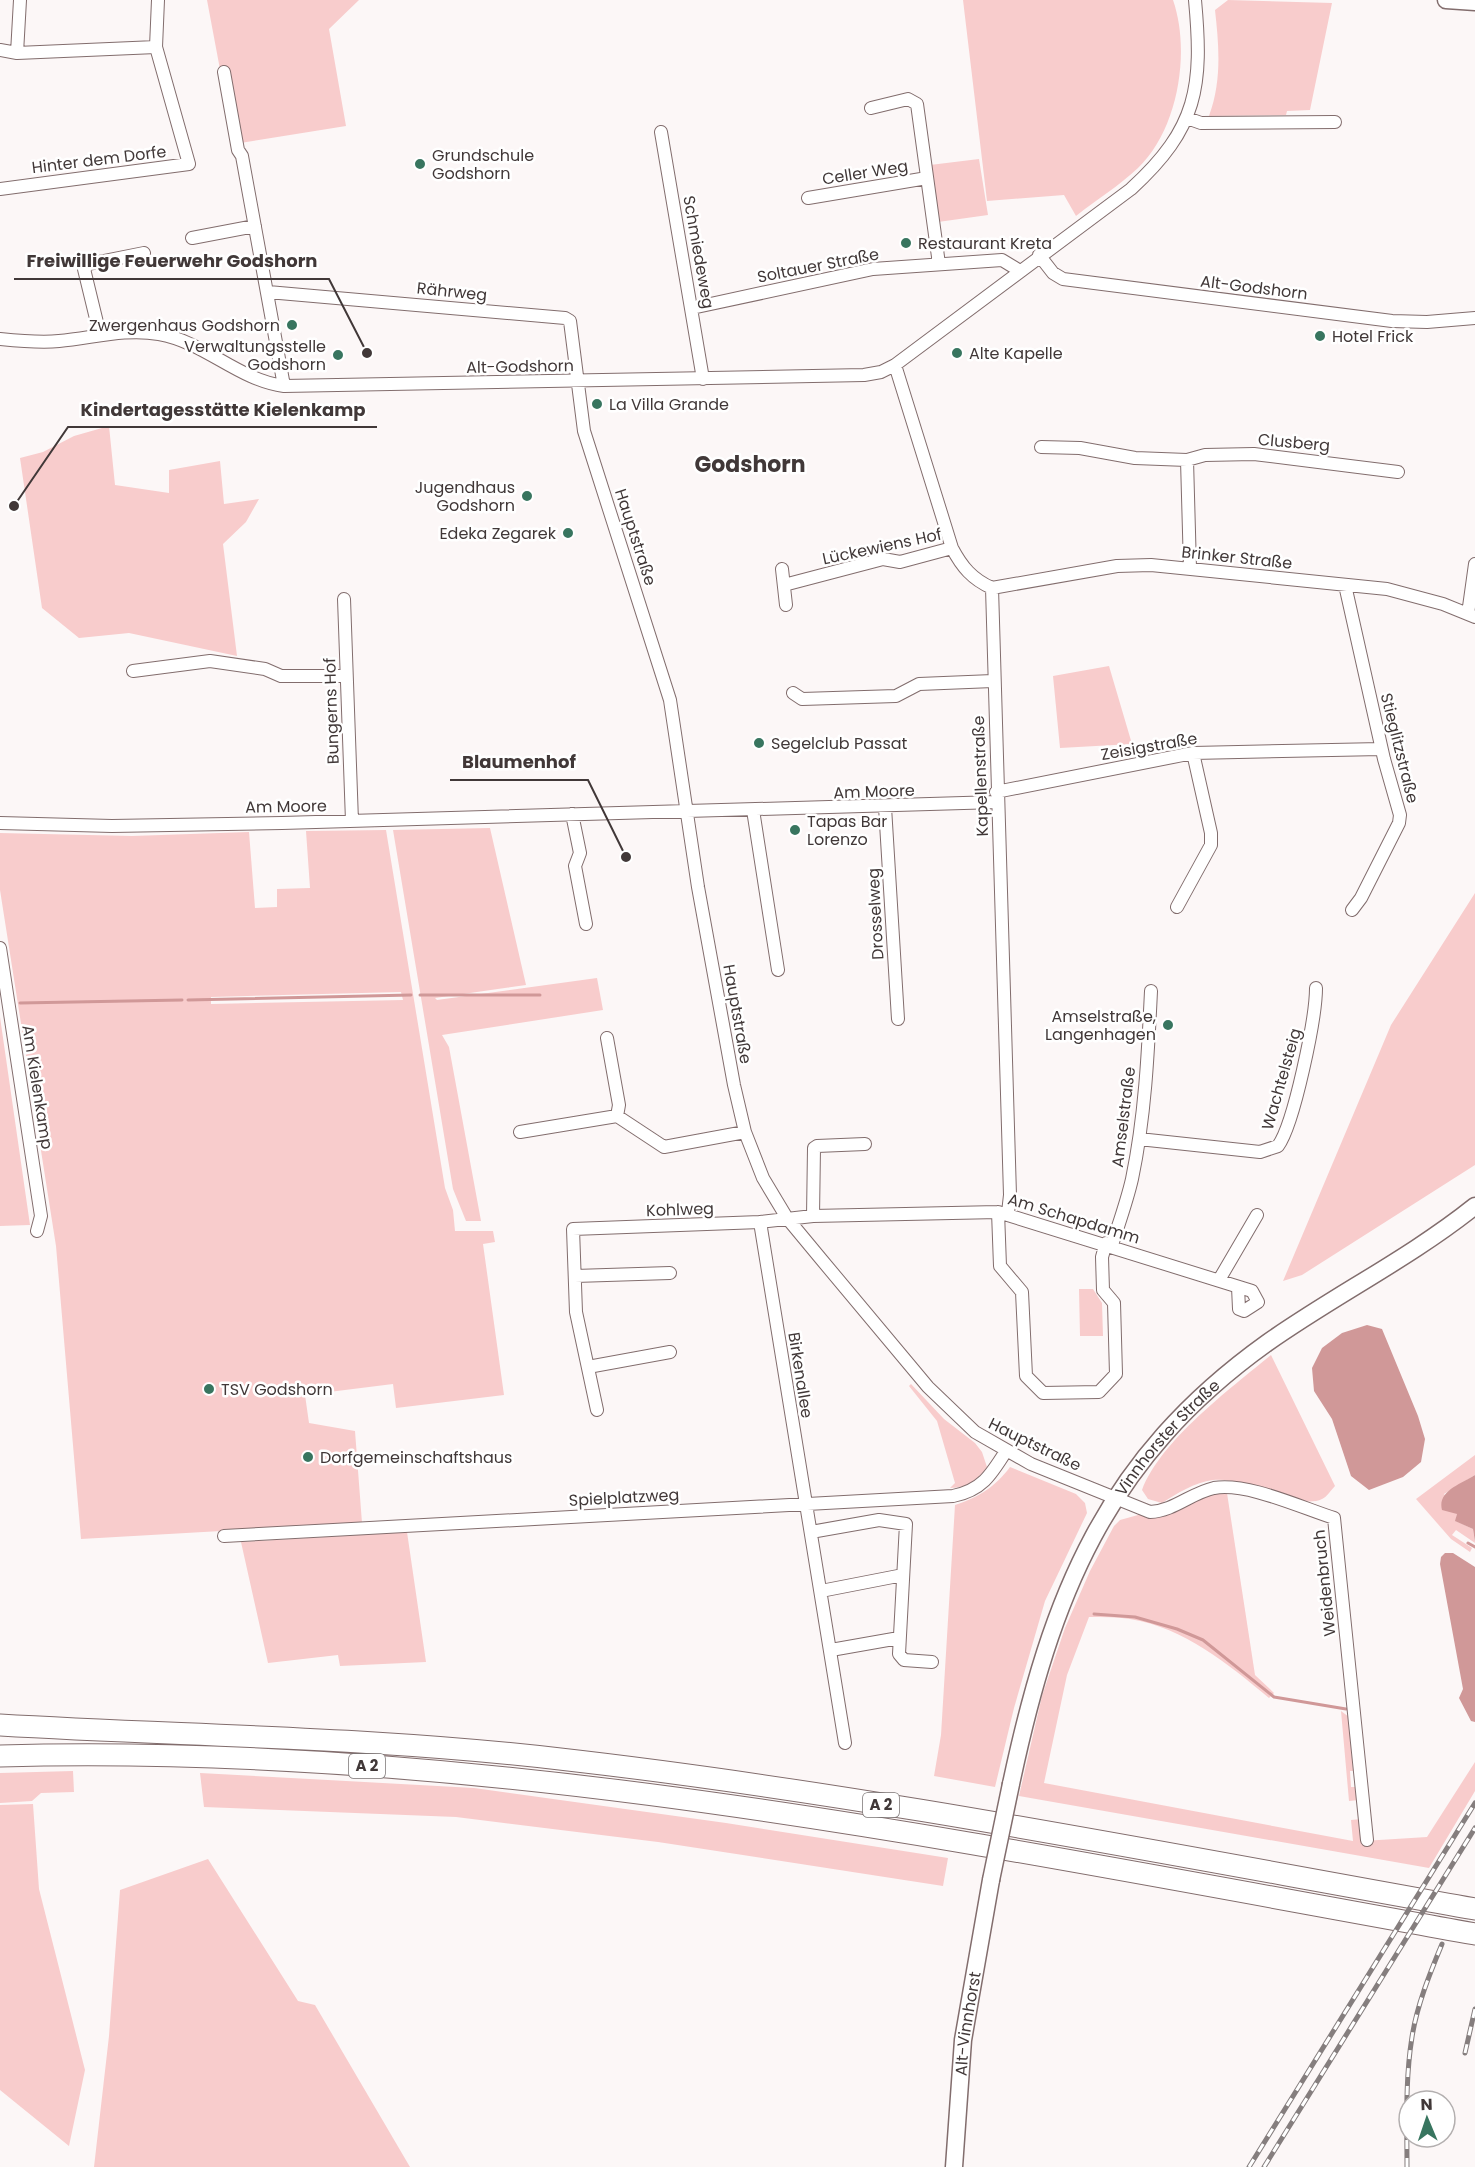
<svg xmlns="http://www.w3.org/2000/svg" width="1475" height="2167" viewBox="0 0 1475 2167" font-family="Poppins,sans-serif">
<rect width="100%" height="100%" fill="#fcf7f7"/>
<path fill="#f8cccc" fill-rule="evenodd" d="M207,0h152l-30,29 17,97 -112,18z
M963,0h210c18,52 5,130 -35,168 -19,18 -42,32 -62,48l-12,-21 -77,6z
M1228,0l104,3 -22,107 -23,1 -1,4 -77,1c13,-35 10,-70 6,-106z
M979,159l9,56 -50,7 -8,-57z
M109,426l6,59 54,8v-23l51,-9 4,43 35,-5 -13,23 -23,22 14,112 -108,-23 -50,5 -37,-30 -22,-150 23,-6 31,-16z
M1109,666l23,78 -72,4 -7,-72z
M490,828l36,157 -91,13 2,2 160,-22 6,32 -161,25 7,12 32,174h-15l-13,-32 -60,-359z
M386,830l59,358 8,22 2,21h38l2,11 -12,2 21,151 -108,13 -3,-24 -88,11 4,28 46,8 7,92 -281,16 -25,-293 -56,-356v-57l132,3 117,-4 6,76 22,-1v-18l33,-1 -4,-57zM401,992l2,8 -192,4v-7z
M1475,893v272l-173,110 -19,6 108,-256z
M0,1017l30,208 -30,1z
M1079,1289h14l9,14 1,33h-23z
M1271,1355l64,131c-4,4 -8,11 -13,13 -25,12 -75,-23 -109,-19 -18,2 -37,14 -51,23l-14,-4 -6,-9c19,-50 88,-101 129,-135z
M911,1384l33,35 31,24 7,9 5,15c-11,14 -18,20 -37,21l5,-5 -18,-62 -28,-35z
M1475,1455v20l-31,19 13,20 -1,7 17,8 2,14 -19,-13 -4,5 20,13 -2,4 -19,-13 -35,-40z
M1010,1467l66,27 9,9 2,10 -42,88 -31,107 -19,79 -61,-11 7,-41 14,-230c24,-8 40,-18 55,-38z
M1227,1493l28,182 19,18 -5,5c-41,-34 -84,-70 -139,-79 -13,-2 -28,-2 -41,-2l-22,58 -23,108 309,58 -2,-21 10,-1 2,22 64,-4 48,-75v29l-46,77 -410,-72 23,-100 23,-68 25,-57 24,-45 6,-6 18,-5v-2l32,1 39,-20z
M407,1532l19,130 -86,4 -2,-11 -70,8 -27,-121z
M1341,1711l8,6 4,54h-3l1,16h7l1,13 -10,1z
M73,1771l1,21 -33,1 -9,8 -32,2v-30z
M200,1773l274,15 252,35 222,35 -5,28 -285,-44 -202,-25 -252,-10z
M33,1804l6,85 46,181 -16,76 -69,-56v-285z
M208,1859l90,142 17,4 95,162h-316l15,-131 11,-146z"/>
<path fill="#d09898" d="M1367,1325l15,4 36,87 7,23 -4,23 -18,15 -34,13 -18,-14 -19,-57 -18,-28 -2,-23 10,-20 20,-15z
M1475,1475v67l-2,-13 -18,-8 2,-7 -15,-4c-5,-19 19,-26 33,-35z
M1445,1553h8l22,14v155l-4,-1 -12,-23 4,-9 -23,-125 1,-7z"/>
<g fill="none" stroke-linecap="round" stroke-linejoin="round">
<path stroke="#d09898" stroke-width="3" d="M420,995h120
M188,1000l223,-5
M20,1003l162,-3
M1468,1543l7,4
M1094,1614l41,3 42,12 26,11 71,57 72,12"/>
<defs>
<path id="street" d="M156,47l2,-47
M0,50l17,3 139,-6 33,117 -189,25
M17,53l3,-53
M224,72l14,78 4,6 42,230
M871,108l37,-9 9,5 22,160
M1187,118l14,5 134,-1
M661,132l42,247
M808,198l119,-20
M192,238l63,-12
M1039,255l14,18 10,6 329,42 35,1 48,-4
M268,292l297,26 5,3 14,110 86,269 28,187 36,198 11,47 18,46 24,40 34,41 107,128 47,45 56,32 119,48c24,-1 41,-19 64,-24 33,-6 88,20 120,30l33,322
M692,308l181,-39 129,-9 18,11
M100,335l-16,-66 5,-5 55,-11
M0,339c20,2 40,4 59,2 34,-3 66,-13 100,-7 46,8 79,46 125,52l580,-11 17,-3 14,-7 236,-176c67,-61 72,-103 64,-189
M895,365l57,183c10,19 20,31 40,40
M1041,447l39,1 55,10 52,2 18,-5 49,-1 144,18
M1187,460l3,108
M782,569l4,36
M784,585l99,-26 17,3 52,-14
M1345,585l39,174 16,56 -1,8 -38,75 -9,12
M992,588l18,607 -2,18
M992,588l125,-22 34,-1 236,24 56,15 32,13
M344,599l8,222
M1468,614l7,-50
M133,671l77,-10 55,8 16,7h65
M793,693l9,6 94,-3 23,-12 74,-3
M996,792l197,-39 188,-4
M885,807l13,212
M753,810l25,160
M572,814l8,39 -5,13 11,58
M0,823l112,3 170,-3 715,-21
M1177,907l34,-62v-12l-18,-80
M0,948l41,268 -4,15
M607,1038l12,67 -2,11
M520,1132l97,-16 47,31 81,-15
M1139,1139l121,13 18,-6c16,-22 38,-128 38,-158
M998,1212l2,54 22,26 4,84 17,17 56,-1 17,-18 -2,-71 -11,-13 -1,-33 4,-14
M813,1216l1,-68 3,-2 48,-2
M760,1222l85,521
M1112,1245c7,-22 15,-44 20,-66 13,-62 16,-125 19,-188
M575,1276l95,-3
M1219,1280l38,-65
M588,1367l82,-15
M597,1410l-21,-98 -3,-83 187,-7 53,-6 185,-4 254,79 6,11 -14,9 -5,-2 -1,-22
M811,1532l68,-12 27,4 -7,130 5,6 28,2
M224,1536l729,-40c29,-6 38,-21 53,-45
M821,1591l82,-16
M831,1650l68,-12"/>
<g id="secondary">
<path d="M1446,0l29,2"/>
<path id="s1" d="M1011,1784c40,-188 94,-325 256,-441 68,-48 143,-85 208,-137"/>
<path id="s2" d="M954,2167l9,-127 28,-160"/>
</g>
<path id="highway" d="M0,1725c187,11 374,12 560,34 307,35 611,96 915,150
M0,1756c497,-14 988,91 1475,178"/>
</defs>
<use href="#street" stroke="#826d6d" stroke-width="14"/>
<use href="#secondary" stroke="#826d6d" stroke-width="19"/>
<use href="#highway" stroke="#826d6d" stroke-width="23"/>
<use href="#street" stroke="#fff" stroke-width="12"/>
<use href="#secondary" stroke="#fff" stroke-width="16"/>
<use href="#highway" stroke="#fff" stroke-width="21"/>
<defs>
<path id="rail" d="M1465,2053l10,-44
M1249,2167l226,-364
M1264,2167l211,-339
M1407,2167c0,-43 -2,-87 5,-130 5,-32 18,-64 30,-93"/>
</defs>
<use href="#rail" stroke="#857e7e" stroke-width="5"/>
<use href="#rail" stroke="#fff" stroke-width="3" stroke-dasharray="9" stroke-linecap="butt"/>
<defs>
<path id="secondary-bridge" d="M991,1880l20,-96"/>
</defs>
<use href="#secondary-bridge" stroke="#826d6d" stroke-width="19" stroke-linecap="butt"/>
<use href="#secondary-bridge" stroke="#fff" stroke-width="16"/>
</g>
<g fill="#38755f" stroke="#fff" stroke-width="2">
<circle cx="420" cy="164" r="6"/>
<circle cx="906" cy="243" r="6"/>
<circle cx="292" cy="325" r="6"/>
<circle cx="1320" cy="336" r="6"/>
<circle cx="957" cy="353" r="6"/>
<circle cx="338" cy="355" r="6"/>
<circle cx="597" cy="404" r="6"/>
<circle cx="527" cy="496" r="6"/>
<circle cx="568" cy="533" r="6"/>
<circle cx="759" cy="743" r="6"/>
<circle cx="795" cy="830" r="6"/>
<circle cx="1168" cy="1025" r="6"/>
<circle cx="209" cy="1389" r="6"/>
<circle cx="308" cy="1457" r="6"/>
</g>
<g text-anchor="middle" stroke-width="5" stroke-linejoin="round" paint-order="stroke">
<g fill="#fff" stroke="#7a7474" stroke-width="1.5">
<rect x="349" y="1754" width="36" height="24" rx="4.5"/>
<rect x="863" y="1793" width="36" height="24" rx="4.5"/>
</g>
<g font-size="15" font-weight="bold" fill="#413838">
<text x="367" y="1771">A 2</text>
<text x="881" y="1810">A 2</text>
</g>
<g font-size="16" fill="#413838" stroke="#fff" text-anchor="start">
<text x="432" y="161">Grundschule<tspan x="432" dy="18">Godshorn</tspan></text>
<text x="918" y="249">Restaurant Kreta</text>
<text x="280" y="331" text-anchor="end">Zwergenhaus Godshorn</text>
<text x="1332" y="342">Hotel Frick</text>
<text x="326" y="352" text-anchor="end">Verwaltungsstelle<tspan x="326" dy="18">Godshorn</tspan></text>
<text x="969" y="359">Alte Kapelle</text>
<text x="609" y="410">La Villa Grande</text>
<text x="515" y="493" text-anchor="end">Jugendhaus<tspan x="515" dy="18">Godshorn</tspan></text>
<text x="556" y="539" text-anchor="end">Edeka Zegarek</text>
<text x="771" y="749">Segelclub Passat</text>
<text x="807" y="827">Tapas Bar<tspan x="807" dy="18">Lorenzo</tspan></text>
<text x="1156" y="1022" text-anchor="end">Amselstraße,<tspan x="1156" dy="18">Langenhagen</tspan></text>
<text x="221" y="1395">TSV Godshorn</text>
<text x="320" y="1463">Dorfgemeinschaftshaus</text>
</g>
<g font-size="16" fill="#413838" stroke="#fff">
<text transform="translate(99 159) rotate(-7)" y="6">Hinter dem Dorfe</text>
<text transform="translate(865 172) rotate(-9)" y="6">Celler Weg</text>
<text transform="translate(699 252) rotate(80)" y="6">Schmiedeweg</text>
<text transform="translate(818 265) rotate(-11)" y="6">Soltauer Straße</text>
<text transform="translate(1254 287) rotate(7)" y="6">Alt-Godshorn</text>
<text transform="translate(452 291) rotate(6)" y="6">Rährweg</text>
<text transform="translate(520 366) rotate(-1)" y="6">Alt-Godshorn</text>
<text transform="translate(1294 442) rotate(5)" y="6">Clusberg</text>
<text transform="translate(636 537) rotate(72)" y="6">Hauptstraße</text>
<text transform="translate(882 546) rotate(-12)" y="6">Lückewiens Hof</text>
<text transform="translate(1237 557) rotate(6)" y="6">Brinker Straße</text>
<text transform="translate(331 711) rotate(-92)" y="6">Bungerns Hof</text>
<text transform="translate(1149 746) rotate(-10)" y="6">Zeisigstraße</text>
<text transform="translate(1400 748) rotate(76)" y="6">Stieglitzstraße</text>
<text transform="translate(980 776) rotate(-92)" y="6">Kapellenstraße</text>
<text transform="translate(874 791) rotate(-2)" y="6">Am Moore</text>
<text transform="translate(286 806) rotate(-1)" y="6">Am Moore</text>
<text transform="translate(875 914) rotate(-93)" y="6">Drosselweg</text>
<text transform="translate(738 1014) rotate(80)" y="6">Hauptstraße</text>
<text transform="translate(1281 1079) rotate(-74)" y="6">Wachtelsteig</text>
<text transform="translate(38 1087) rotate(81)" y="6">Am Kielenkamp</text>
<text transform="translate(1123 1117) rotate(-83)" y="6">Amselstraße</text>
<text transform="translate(680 1209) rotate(-2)" y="6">Kohlweg</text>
<text transform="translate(1074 1218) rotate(17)" y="6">Am Schapdamm</text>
<text transform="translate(801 1375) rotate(81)" y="6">Birkenallee</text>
<text dy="6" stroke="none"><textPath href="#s1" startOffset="386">Vinnhorster Straße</textPath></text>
<text transform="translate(1035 1444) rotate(26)" y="6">Hauptstraße</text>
<text transform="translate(624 1497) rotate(-3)" y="6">Spielplatzweg</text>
<text transform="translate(1324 1583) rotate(-96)" y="6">Weidenbruch</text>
<text dy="6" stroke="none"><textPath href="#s2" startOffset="144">Alt-Vinnhorst</textPath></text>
</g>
<g font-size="22" font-weight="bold" fill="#413838" stroke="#fff">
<text x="750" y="472">Godshorn</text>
</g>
</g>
<path fill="none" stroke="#413838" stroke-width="2" d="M367 353L329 279H14M14 506L68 427H377M626 857L588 780H450"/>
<g fill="#413838" stroke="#fff" stroke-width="2">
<circle cx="367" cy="353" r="6"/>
<circle cx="14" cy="506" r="6"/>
<circle cx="626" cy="857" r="6"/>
</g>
<g font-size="18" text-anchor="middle" font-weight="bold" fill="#413838" stroke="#fff" stroke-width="5" stroke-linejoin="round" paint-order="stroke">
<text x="172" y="267">Freiwillige Feuerwehr Godshorn</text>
<text x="223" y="416">Kindertagesstätte Kielenkamp</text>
<text x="519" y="768">Blaumenhof</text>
</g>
<g transform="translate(1427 2119) rotate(358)"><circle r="28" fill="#ffffff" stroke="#b3afaf" stroke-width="1.5"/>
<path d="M0-4.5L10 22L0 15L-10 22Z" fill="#38755f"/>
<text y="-9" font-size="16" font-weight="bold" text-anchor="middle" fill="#413838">N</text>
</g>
</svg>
